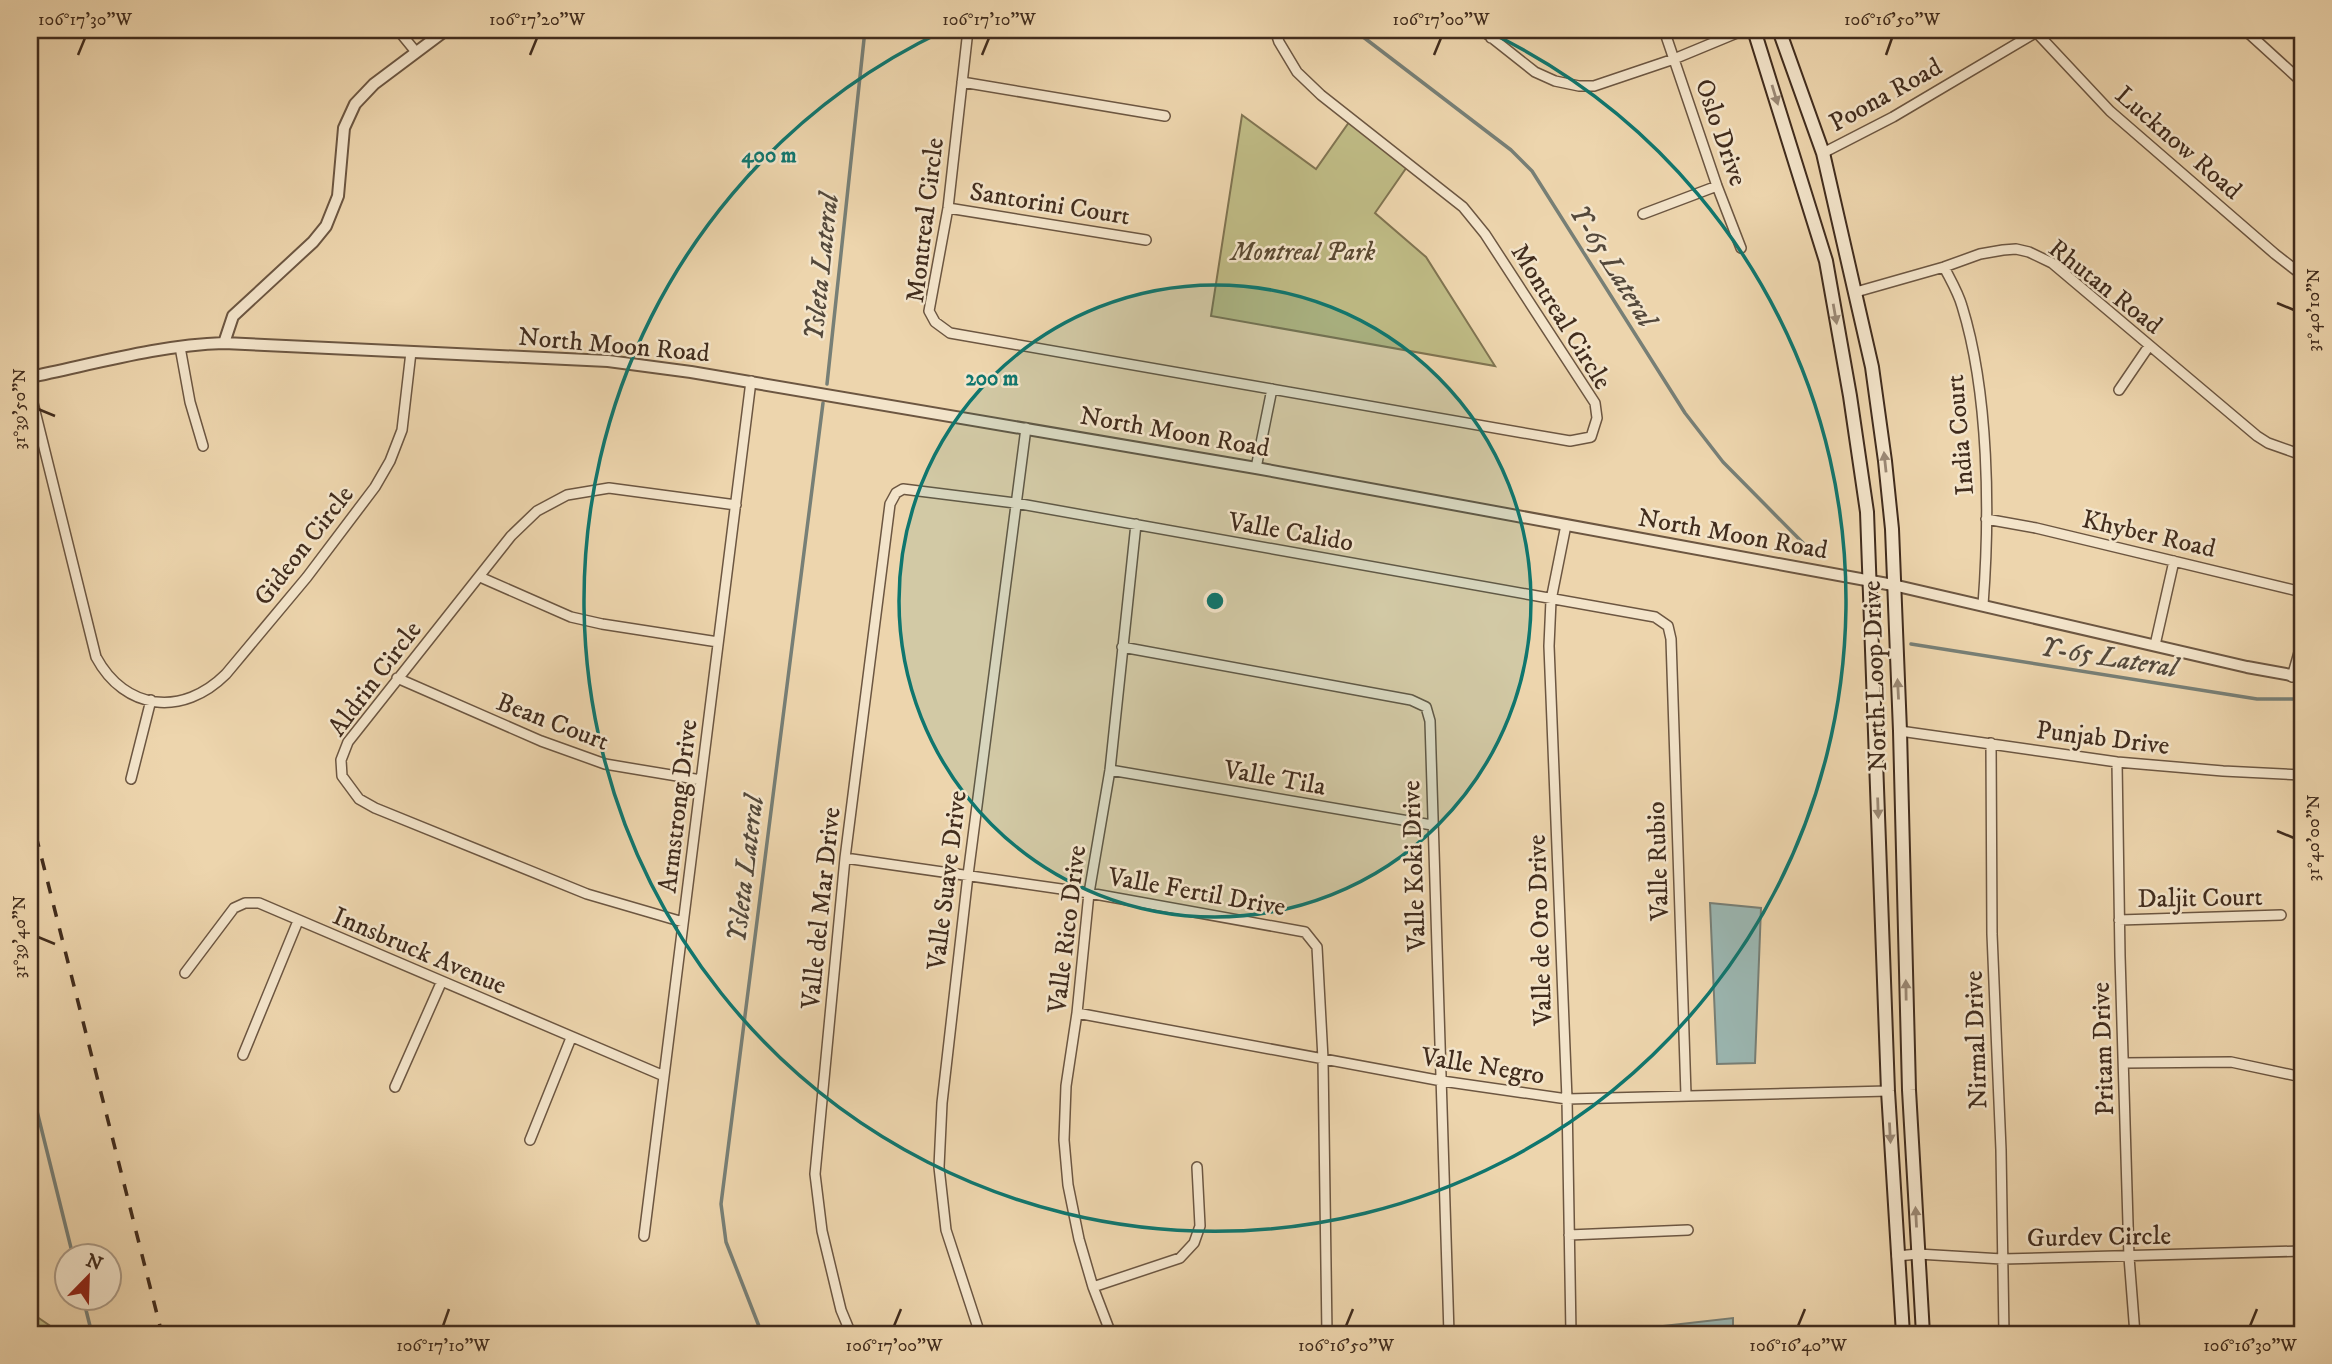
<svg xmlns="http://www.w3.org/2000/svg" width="2332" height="1364" viewBox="0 0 2332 1364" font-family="'IM FELL DW Pica',serif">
<rect width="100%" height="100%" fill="#edd5ad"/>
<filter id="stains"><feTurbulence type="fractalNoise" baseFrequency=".00286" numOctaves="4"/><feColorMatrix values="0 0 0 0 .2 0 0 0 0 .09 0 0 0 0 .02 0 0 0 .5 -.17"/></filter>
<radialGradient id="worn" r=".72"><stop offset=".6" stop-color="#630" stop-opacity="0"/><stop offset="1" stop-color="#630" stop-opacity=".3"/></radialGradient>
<path fill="#bfbb85" stroke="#807451" stroke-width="2" d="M1242,115l74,54 36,-51 57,46 -34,49 51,44 69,109 -284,-50z
M30,1312l32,22h-32z"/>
<path fill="#9bb7b2" stroke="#777f76" stroke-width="2" d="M1710,903l51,5 -6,155 -38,1z
M1733,1318v16h-78v-7z"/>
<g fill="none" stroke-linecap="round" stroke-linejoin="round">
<path stroke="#777f76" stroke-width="3.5" d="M1354,30l157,120 21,21 153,242 38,49 88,89
M827,384l38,-354
M1911,644l346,55h45
M30,1083l43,173
M83,1298l9,36
M762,1334l-36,-92 -5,-38 102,-801"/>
<defs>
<path id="minor" d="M398,30l18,22
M968,30l-20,178 -19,103 6,11 15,11 620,108 21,-4 6,-19 -2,-15 -110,-169 -22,-27 -142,-112 -24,-23 -18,-30 -4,-12
M1482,30l53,42 20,9 24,5h15l80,-27 70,-29
M1664,30l53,156 24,62
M2245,30l57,52
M2036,32l74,79 165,143 27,21
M1491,38l7,-8
M962,82l203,34
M1823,153l70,-36 147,-87
M948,208l198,32
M1643,214l74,-28
M1944,267c6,12 14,25 18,39 27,87 28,208 21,299
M1856,292l88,-25 36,-13 23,-4 13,-1 13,3 23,11 205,173 11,7 34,12
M180,347l10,55 13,44
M2119,390l30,-44
M30,391l66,266c29,54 87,60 130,17l81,-97 68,-90 15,-26 12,-31 9,-78
M1256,468l16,-79
M1986,519l50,9 266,64
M1566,525l-15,75 -2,46 18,453 4,235
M480,577l91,40 31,7 116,18
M2155,645l19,-84
M1122,647l289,53 15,7 4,14 19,613
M2292,677l10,-35
M397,678l144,63 64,23 96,16
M1900,731l217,31 106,9 79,4
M1991,743l1,191 9,216 3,184
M2117,762l3,194 9,301 6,77
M1110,770l322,55
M131,779l20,-79
M845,858l244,35 216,39 12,15 6,112 4,275
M2119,920l162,-5
M683,922l-96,-28 -212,-86 -16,-9 -17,-23 -1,-16 7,-18 163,-206 26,-25 30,-16 42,-7 127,17
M185,973l49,-65 11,-5h14l405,173
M1077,1013l365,68 125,18 321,-8
M243,1055l55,-134
M2124,1063l107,-1 71,15
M395,1087l46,-104
M530,1140l41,-102
M1569,1235l119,-5
M644,1236l107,-855
M1897,1256l21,-2 84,5 300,-8
M1093,1287l87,-29 14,-15 6,-17 -3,-59
M851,1334l-10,-24 -19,-79 -7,-57 30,-316 45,-354 6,-11 7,-4 112,14 640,114 13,9 3,13 15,456
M980,1334l-34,-104 -7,-63 3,-64 26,-228 58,-447
M1111,1334l-18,-47 -14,-48 -11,-54 -4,-45 2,-54 11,-73 12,-120 21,-123 26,-246"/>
<path id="tertiary" d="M224,343l9,-27 80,-74 13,-16 12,-30 6,-68 11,-24 19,-20 72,-54
M30,377c64,-13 129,-32 194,-34l384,18 83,11 565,96 637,117 354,82 55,10"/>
<path id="secondary" d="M1754,30l72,231 24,135 17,116 21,579 15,243
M1779,30l44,123 49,214 13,94 7,68 8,202 9,359 14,244"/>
</defs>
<use href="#minor" stroke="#6c5641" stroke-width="12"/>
<use href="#tertiary" stroke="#6c5641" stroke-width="14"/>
<use href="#secondary" stroke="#412c1d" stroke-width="16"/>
<use href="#minor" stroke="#f3e4ca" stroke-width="9"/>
<use href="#tertiary" stroke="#f3e4ca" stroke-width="10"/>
<use href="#secondary" stroke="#f3e4ca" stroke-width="12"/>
<path stroke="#412c1d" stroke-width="3.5" stroke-dasharray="12 12" stroke-linecap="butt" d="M30,812l132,522"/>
</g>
<defs><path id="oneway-solid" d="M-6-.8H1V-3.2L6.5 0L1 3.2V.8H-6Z" transform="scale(1.75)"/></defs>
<g fill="#9a8874">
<use href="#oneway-solid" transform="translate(1775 95) rotate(73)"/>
<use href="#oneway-solid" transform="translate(1835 314) rotate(80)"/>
<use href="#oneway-solid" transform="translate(1885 462) rotate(-96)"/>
<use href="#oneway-solid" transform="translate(1898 689) rotate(-93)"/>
<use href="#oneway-solid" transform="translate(1878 808) rotate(88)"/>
<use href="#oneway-solid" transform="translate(1906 990) rotate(-91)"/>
<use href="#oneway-solid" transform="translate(1890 1133) rotate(87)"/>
<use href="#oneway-solid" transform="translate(1916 1217) rotate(-93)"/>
</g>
<path fill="none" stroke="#412c1d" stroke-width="2.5" d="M78,55l7,-17M530,55l7,-17M982,55l7,-17M1434,55l7,-17M1886,55l6,-17M2277,303l17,7M38,409l17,7M2277,831l17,7M38,937l17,7M443,1326l6,-17M894,1326l7,-17M1346,1326l7,-17M1798,1326l7,-17M2250,1326l7,-17"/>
<circle cx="1215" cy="601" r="316" fill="#0f766e" fill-opacity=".12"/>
<g fill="none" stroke="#0f766e" stroke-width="3.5">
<circle cx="1215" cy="601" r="316"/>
<path d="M1487 31A631 631 0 1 1 943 31"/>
</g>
<g text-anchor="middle" stroke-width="5" stroke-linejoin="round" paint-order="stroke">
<g font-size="26" fill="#412c1d" stroke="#f3e4ca">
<text transform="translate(1885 94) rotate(-29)" y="9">Poona Road</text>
<text transform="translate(1722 132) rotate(71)" y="9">Oslo Drive</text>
<text transform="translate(2179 142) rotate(41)" y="9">Lucknow Road</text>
<text transform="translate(1050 203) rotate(9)" y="9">Santorini Court</text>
<text transform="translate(924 220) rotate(-83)" y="9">Montreal Circle</text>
<text transform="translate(2106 286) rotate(38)" y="9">Rhutan Road</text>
<text transform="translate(1562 316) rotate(58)" y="9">Montreal Circle</text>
<text transform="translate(614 344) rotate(5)" y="9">North Moon Road</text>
<text transform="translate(1175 431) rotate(10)" y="9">North Moon Road</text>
<text transform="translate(1959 435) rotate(-95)" y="9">India Court</text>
<text transform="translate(1291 531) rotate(10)" y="9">Valle Calido</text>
<text transform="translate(1733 533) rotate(10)" y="9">North Moon Road</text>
<text transform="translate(2149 533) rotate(13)" y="9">Khyber Road</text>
<text transform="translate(303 545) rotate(-52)" y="9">Gideon Circle</text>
<text transform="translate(1874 676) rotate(-92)" y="9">North Loop Drive</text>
<text transform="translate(374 678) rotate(-53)" y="9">Aldrin Circle</text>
<text transform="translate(553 721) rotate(21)" y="9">Bean Court</text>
<text transform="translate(2103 737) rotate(7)" y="9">Punjab Drive</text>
<text transform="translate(1275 777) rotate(10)" y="9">Valle Tila</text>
<text transform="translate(677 806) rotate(-83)" y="9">Armstrong Drive</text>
<text transform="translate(1657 861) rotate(-92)" y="9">Valle Rubio</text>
<text transform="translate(1413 866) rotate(-92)" y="9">Valle Koki Drive</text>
<text transform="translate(946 880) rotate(-83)" y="9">Valle Suave Drive</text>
<text transform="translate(1197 891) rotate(10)" y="9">Valle Fertil Drive</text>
<text transform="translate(2200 897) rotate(-1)" y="9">Daljit Court</text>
<text transform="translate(820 908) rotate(-84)" y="9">Valle del Mar Drive</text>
<text transform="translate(1066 929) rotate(-83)" y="9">Valle Rico Drive</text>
<text transform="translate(1539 930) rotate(-92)" y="9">Valle de Oro Drive</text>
<text transform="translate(420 950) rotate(23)" y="9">Innsbruck Avenue</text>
<text transform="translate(1975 1040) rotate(-92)" y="9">Nirmal Drive</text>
<text transform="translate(2102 1049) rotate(-92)" y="9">Pritam Drive</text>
<text transform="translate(1483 1065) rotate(9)" y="9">Valle Negro</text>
<text transform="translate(2099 1236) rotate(-1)" y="9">Gurdev Circle</text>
</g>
<g font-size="26" font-style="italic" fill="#5a4932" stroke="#f3e4ca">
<text x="1303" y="260">Montreal Park</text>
</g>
<g font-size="28" font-style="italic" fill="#53483b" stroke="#f3e4ca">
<text transform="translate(1614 265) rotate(58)" y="10">Y-65 Lateral</text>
<text transform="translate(820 267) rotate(-84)" y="10">Ysleta Lateral</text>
<text transform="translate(2109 656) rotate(9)" y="10">Y-65 Lateral</text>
<text transform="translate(744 869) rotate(-83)" y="10">Ysleta Lateral</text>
</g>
</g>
<circle cx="1215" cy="601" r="10" fill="#0f766e" stroke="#f3e4ca" stroke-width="3.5"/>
<g font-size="21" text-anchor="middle" font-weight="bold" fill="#0f766e" stroke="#f3e4ca" stroke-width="5" stroke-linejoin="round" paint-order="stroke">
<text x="769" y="162">400 m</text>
<text x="992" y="385">200 m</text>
</g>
<rect width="2332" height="1364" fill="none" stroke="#edd5ad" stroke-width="77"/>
<g transform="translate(88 1277) rotate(23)"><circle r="33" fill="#f3e4ca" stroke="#ac9a85" stroke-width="2"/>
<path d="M0-5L12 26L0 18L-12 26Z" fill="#8f2418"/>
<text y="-10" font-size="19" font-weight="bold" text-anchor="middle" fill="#412c1d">N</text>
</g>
<rect x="38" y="38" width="2256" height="1288" fill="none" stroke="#412c1d" stroke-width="2.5"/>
<g font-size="18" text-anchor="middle" fill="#412c1d">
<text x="85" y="25">106°17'30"W</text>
<text x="537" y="25">106°17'20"W</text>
<text x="989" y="25">106°17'10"W</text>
<text x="1441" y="25">106°17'00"W</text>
<text x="1892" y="25">106°16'50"W</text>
<text transform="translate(2313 310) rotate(-90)" y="6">31°40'10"N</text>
<text transform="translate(19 409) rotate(-90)" y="6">31°39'50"N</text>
<text transform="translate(2313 838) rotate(-90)" y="6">31°40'00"N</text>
<text transform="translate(19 937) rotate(-90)" y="6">31°39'40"N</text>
<text x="443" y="1351">106°17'10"W</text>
<text x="894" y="1351">106°17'00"W</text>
<text x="1346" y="1351">106°16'50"W</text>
<text x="1798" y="1351">106°16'40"W</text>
<text x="2250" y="1351">106°16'30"W</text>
</g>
<rect width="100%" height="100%" filter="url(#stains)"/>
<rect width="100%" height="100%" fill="url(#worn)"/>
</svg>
